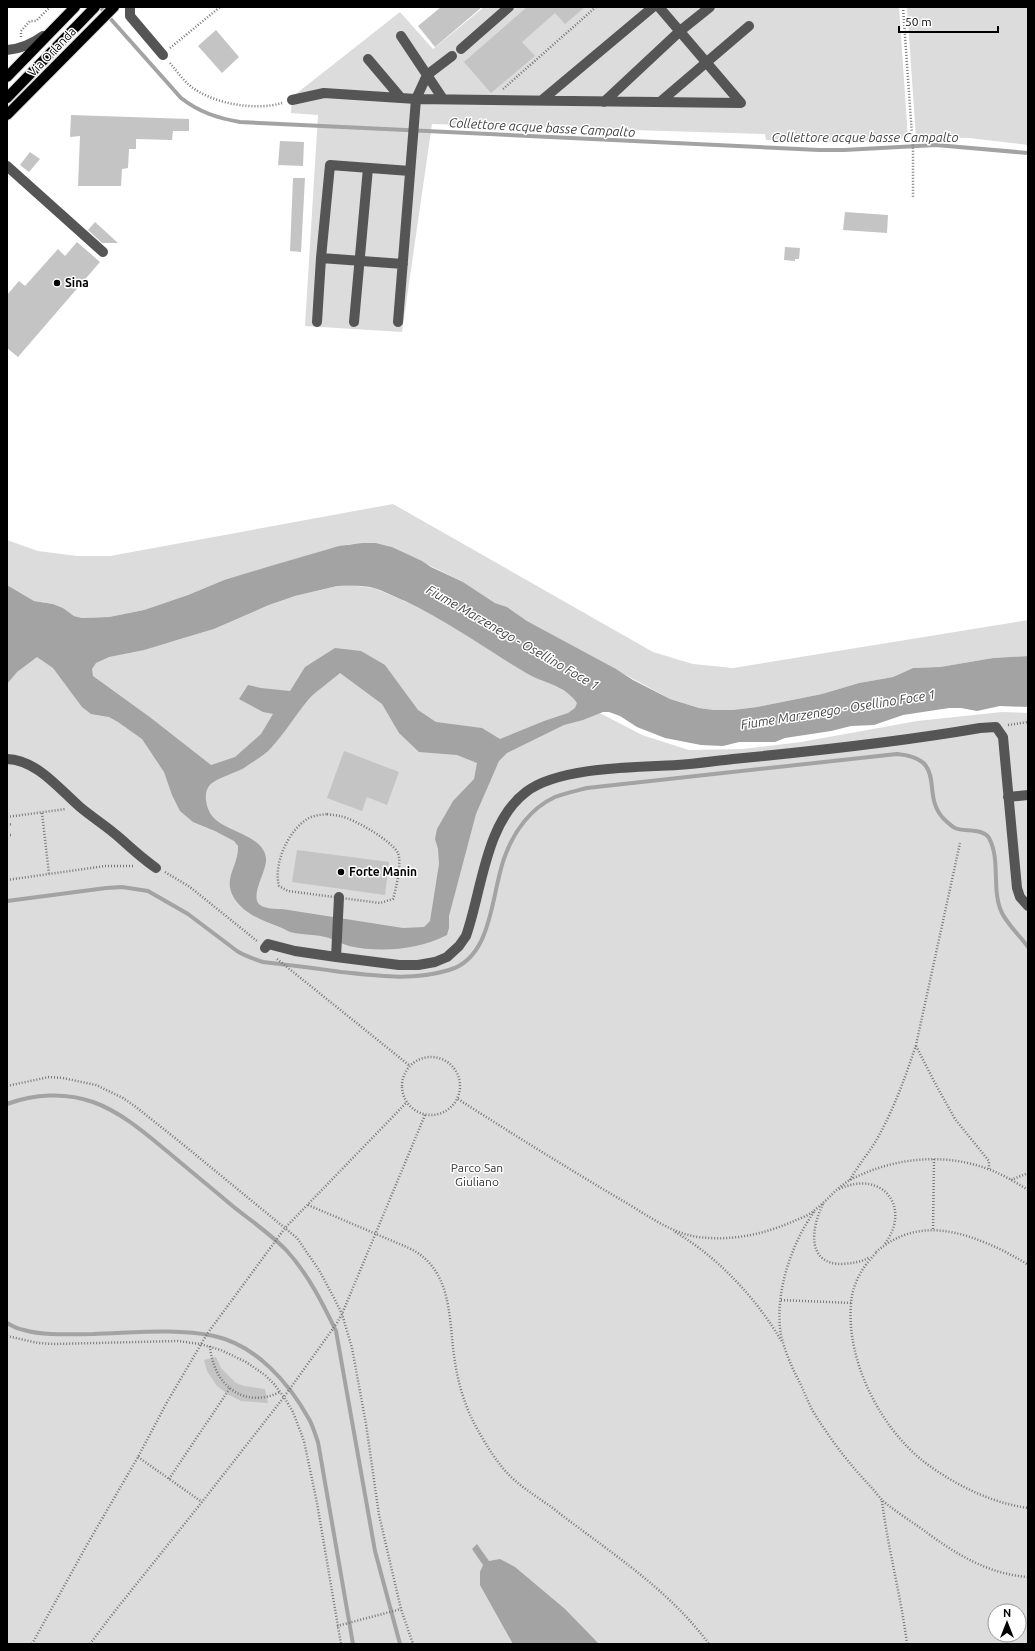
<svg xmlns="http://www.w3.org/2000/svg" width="1035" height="1651" viewBox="0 0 1035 1651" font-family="Ubuntu,sans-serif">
<rect width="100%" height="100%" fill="#fff"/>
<path fill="#dcdcdc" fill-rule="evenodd" d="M484,7h415l9,131 -53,4 -89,-2 -1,-6 -333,-10 -30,208 -97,-6 13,-211 -27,-2 1,-16 108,-85 33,37z
M907,7h121v138l-59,-7h-53z
M393,504l260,148 40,12 40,4 295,-48v36l-35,2 -53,9 -27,1 -20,9 -34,6 -37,11 -65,13 -24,3h-19l-15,-2 -29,-9 -143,-78 -20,-14 -12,-4 -32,-21 -71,-35 -16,-4 -26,1 -24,6 -102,30 -36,15 -44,15 -35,7 -27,1 -8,-2 -11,-8 -10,-4 -19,-3 -27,-16v-45l31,11 39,5h33z
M337,586h20l17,2 37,16 31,16 86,54 30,13 14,9 3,4 67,35 47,15 53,-1 59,-7 116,-21 85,-9 26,1v931h-1021v-1005l161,4 46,-14 55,-24 26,-9zM995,1611h24v24h-24z"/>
<path fill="#a3a3a3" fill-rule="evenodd" d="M362,543h14l16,4 30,14 9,6 32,15 32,21 12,4 20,14 89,48 17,11 37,19 29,9 15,2h19l24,-3 65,-13 37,-11 34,-6 20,-9 27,-1 53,-9 35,-2v51l-28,-1 -23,5 -16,-3h-12l-46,7 -29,10 -23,1 -20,5 -46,7 -10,4h-36l-16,4 -22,-1 -36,-7 -28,-11 -17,-11 -11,-4h-6l-20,8 -19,5 -57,28 -8,8 -23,53 -27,102v12l-2,7c-29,15 -67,18 -98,11 -7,-2 -13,-6 -20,-8 -13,-4 -26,-3 -39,-6 -3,-1 -5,-3 -8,-4 -19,-8 -36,-12 -48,-30 -12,-20 5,-32 4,-52l-4,-5 -19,-10 -22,-9 -13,-11 -8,-16 -8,-23 -22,-33 -24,-17 -9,-5 -18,-3 -9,-7 -29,-39 -16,-11 -20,15 -10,12v-99l27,16 19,3 10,4 11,8 8,2 27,-1 35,-7 44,-15 36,-15 43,-13 72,-21zM337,586c12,0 25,-1 37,2 10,3 21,9 31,13 42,20 81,48 121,72 17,10 39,12 51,30l-2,5 -7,5 -24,8 -44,18 -18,-11 -46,-6 -18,-12 -33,-45 -24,-14 -26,-3 -30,19 -15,24 -29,-3 -13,-3 -9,14 24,13 10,2 -12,20 -26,23 -24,8 -60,-47 -58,-42 -1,-7 4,-6 13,-6 35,-7 70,-21 55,-24 26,-9zM340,673l42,31 17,29 20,19 38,3 20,8 -3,16 -21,22 -16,28 -2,10 3,10 1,15 -9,57 -6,6 -21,1 -121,-19c-5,0 -12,0 -18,-2 -19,-6 4,-36 2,-49 -3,-23 -40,-26 -53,-41 -7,-8 -10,-23 -4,-31 5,-7 26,-13 35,-18 8,-6 20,-12 27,-20 13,-14 24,-32 37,-48 9,-10 22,-18 32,-27z
M477,1544l12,17 11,-2 15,8 50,42 34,35h-86l-33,-59v-13l3,-7 -11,-16z"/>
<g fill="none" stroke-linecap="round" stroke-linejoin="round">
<path stroke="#a3a3a3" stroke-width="4" d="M100,7l81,91c18,14 36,20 59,24l579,28h25l92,-5 92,8
M7,901l99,-13 16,-1 26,4 40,23 49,37c8,5 17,8 26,11 26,3 52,6 78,10 37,4 72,9 108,-2 45,-13 42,-79 56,-114 9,-25 26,-48 50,-59 10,-4 21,-6 32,-9l310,-34c52,5 23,39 46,64 3,3 8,8 12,10 9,4 28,0 34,10 12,22 2,53 13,75 6,12 18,23 26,34
M7,1104c27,-10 58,-12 86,-2 28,10 52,31 75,50 20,17 41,34 61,51 19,16 41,30 58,48 21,23 36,53 49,80l39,220 25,93
M7,1323c5,3 11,6 17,7 20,6 48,4 69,4 40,-1 82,-6 121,2 42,9 75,47 95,83 4,7 6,15 9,23l35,202"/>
</g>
<path fill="#c4c4c4" d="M441,7h41l-47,40 -17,-21z
M527,7h58l-20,17 -10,-11 -33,29 13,14 -44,37 -27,-31z
M216,30l23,27 -17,16 -24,-27z
M71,115l118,4v12h-16l-1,9 -36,-1v10h-7l-1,19 -6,1 -1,17h-43l2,-50 -10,1z
M280,141l24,1 -1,24 -25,-1z
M30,152l10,7 -11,13 -9,-7z
M293,178h12l-4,74 -11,-1z
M845,212l43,3 -1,18 -44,-3z
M95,222l23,21h-16l-14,-13z
M77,242l23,20 -82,95 -11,-9v-53l12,-14 6,5 33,-37 7,7z
M785,247l15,1 -1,11h-4v2l-11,-1z
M344,751l55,21 -12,33 -20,-8 -5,14 -35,-13z
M297,850l92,12 -4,33 -93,-13z
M216,1357l5,11 15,15 8,3 21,3 3,14 -27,-2 -12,-6 -12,-9 -10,-15 -3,-11z"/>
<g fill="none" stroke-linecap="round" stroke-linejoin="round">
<defs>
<path id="major" d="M7,77l68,-70
M7,98l88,-91
M7,115l107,-108"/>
</defs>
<use href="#major" stroke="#dbdbdb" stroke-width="12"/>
<path stroke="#777" stroke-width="2.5" stroke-dasharray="1 2" stroke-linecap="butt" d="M903,7l10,143v48
M21,37v-6l9,-10h6l14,-14
M170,48l50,-41
M170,63c7,8 14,19 23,25 22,16 63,23 89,15
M503,89l93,-82
M1008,725l20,-3
M42,813l7,61
M327,814c5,1 9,1 13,2 14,3 51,24 58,37 4,9 -2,36 -5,46l-13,4 -92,-12 -9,-5c-6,-23 10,-57 30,-68 6,-3 12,-3 18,-4z
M7,817l59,-8
M7,825l5,-1
M7,835h4
M165,872l25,15 67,54
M7,880l98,-14h28
M277,959l133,107
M916,1046l20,39 19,34 34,42v8
M402 1086a29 29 0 1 1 58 0a29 29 0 1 1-58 0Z
M7,1086l42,-9 14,1 33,7 27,13 13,9 49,39 112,92 22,32 15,28 8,16 10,34 14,76 13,91 22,94 12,35
M458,1099c53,34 106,67 160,99 25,14 51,35 80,39 34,4 64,-2 96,-16 7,-3 16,-6 22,-12 12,-9 20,-21 34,-29 42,-22 93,-28 138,-11 14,5 27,13 40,21
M850,1180c8,-15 19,-27 27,-41 17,-30 28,-61 39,-94l44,-202
M1011,1180l17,-7
M839,1189c43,-20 74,18 45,56
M823,1204c-12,24 -17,61 20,60 10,-1 19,-2 27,-7
M308,1205l101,43c45,22 39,71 46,114 3,21 10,44 20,63 10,18 21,37 36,52 12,11 26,20 39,29 56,44 116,80 159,138
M814,1212c-23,32 -40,83 -33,123 4,17 11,33 19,48 5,10 8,20 14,30 16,26 36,52 57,74 4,4 8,10 12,14 12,10 26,19 39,28 32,24 65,45 106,48
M933,1229l1,-70
M675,1232c43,25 82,67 107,110
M876,1252c41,-35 84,-22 128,-1 8,5 16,8 24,14
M876,1253c-13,13 -24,31 -25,51 -5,56 29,123 72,157 30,23 68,42 105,47
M781,1300l70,3
M7,1336l31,7 16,1 124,-3 22,3 21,6 25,12 19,13 9,9 10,13 9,15 11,29 13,62 24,141
M210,1346c3,38 33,64 70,46
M138,1457l64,45
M169,1479l61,-91
M882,1501c6,48 19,95 25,143
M337,1626l64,-17
M32,1644l56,-101 50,-86 28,-53 41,-70 78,-106 122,-126
M90,1644l21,-28 91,-114 82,-105 53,-74 5,-9 83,-199"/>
<path stroke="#555" stroke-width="10" d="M130,7v9l33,39
M401,36l42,63
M461,49l48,-42
M7,50c14,-1 25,-6 36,-14
M368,59l33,39
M292,100l32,-7 92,6 11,-24 25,-19
M542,100l111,-93
M604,102l76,-71 30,-24
M660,102l89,-76
M7,166l96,86
M403,264l-82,-6 9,-93 80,6
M317,322l4,-64
M354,322l14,-154
M398,322l18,-223 325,4 -82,-96
M7,759c30,1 52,30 73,48 13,11 28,20 41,32 11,10 22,20 35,29
M1008,797l20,-2
M265,948l3,-4 27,7 41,6 63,8h19l17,-3 12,-5 12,-11 7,-10c16,-45 19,-113 60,-144 32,-25 110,-25 151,-27 19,-1 37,-4 56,-6 83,-8 166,-17 247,-31l16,-1 7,10 14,151 3,9 8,9
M336,957l3,-60"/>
<use href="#major" stroke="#000" stroke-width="10"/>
</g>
<g fill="#000" stroke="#fff" stroke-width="1.5">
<circle cx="57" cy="283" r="4"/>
<circle cx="341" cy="872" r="4"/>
</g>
<g text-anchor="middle" stroke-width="3" stroke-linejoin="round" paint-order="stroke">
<g font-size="12" fill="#000" stroke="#fff">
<text transform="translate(52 52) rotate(-46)" y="4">Via Orlanda</text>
</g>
<g font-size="12" font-weight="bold" fill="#000" stroke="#fff" text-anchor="start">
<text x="65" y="287">Sina</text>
<text x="349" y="876">Forte Manin</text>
</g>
<g font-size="12" fill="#333" stroke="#fff">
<text x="477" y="1172">Parco San<tspan x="477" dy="14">Giuliano</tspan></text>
</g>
<g font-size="13" font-style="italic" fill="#444" stroke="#fff">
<text transform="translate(542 127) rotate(3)" y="5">Collettore acque basse Campalto</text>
<text x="865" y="142">Collettore acque basse Campalto</text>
<text transform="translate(513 637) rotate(30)" y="5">Fiume Marzenego - Osellino Foce 1</text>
<text transform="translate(838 709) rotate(-9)" y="5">Fiume Marzenego - Osellino Foce 1</text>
</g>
</g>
<rect width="1035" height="1651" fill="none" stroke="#000000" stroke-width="16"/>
<g transform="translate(1007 1623)"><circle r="19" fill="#ffffff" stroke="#999999"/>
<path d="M0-3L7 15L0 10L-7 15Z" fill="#000000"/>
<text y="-6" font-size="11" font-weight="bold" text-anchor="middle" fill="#000000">N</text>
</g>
<path d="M899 26v6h99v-6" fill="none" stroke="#000000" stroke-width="2"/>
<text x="905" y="26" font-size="12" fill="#000000" stroke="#ffffff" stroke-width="3" paint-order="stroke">50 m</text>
</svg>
